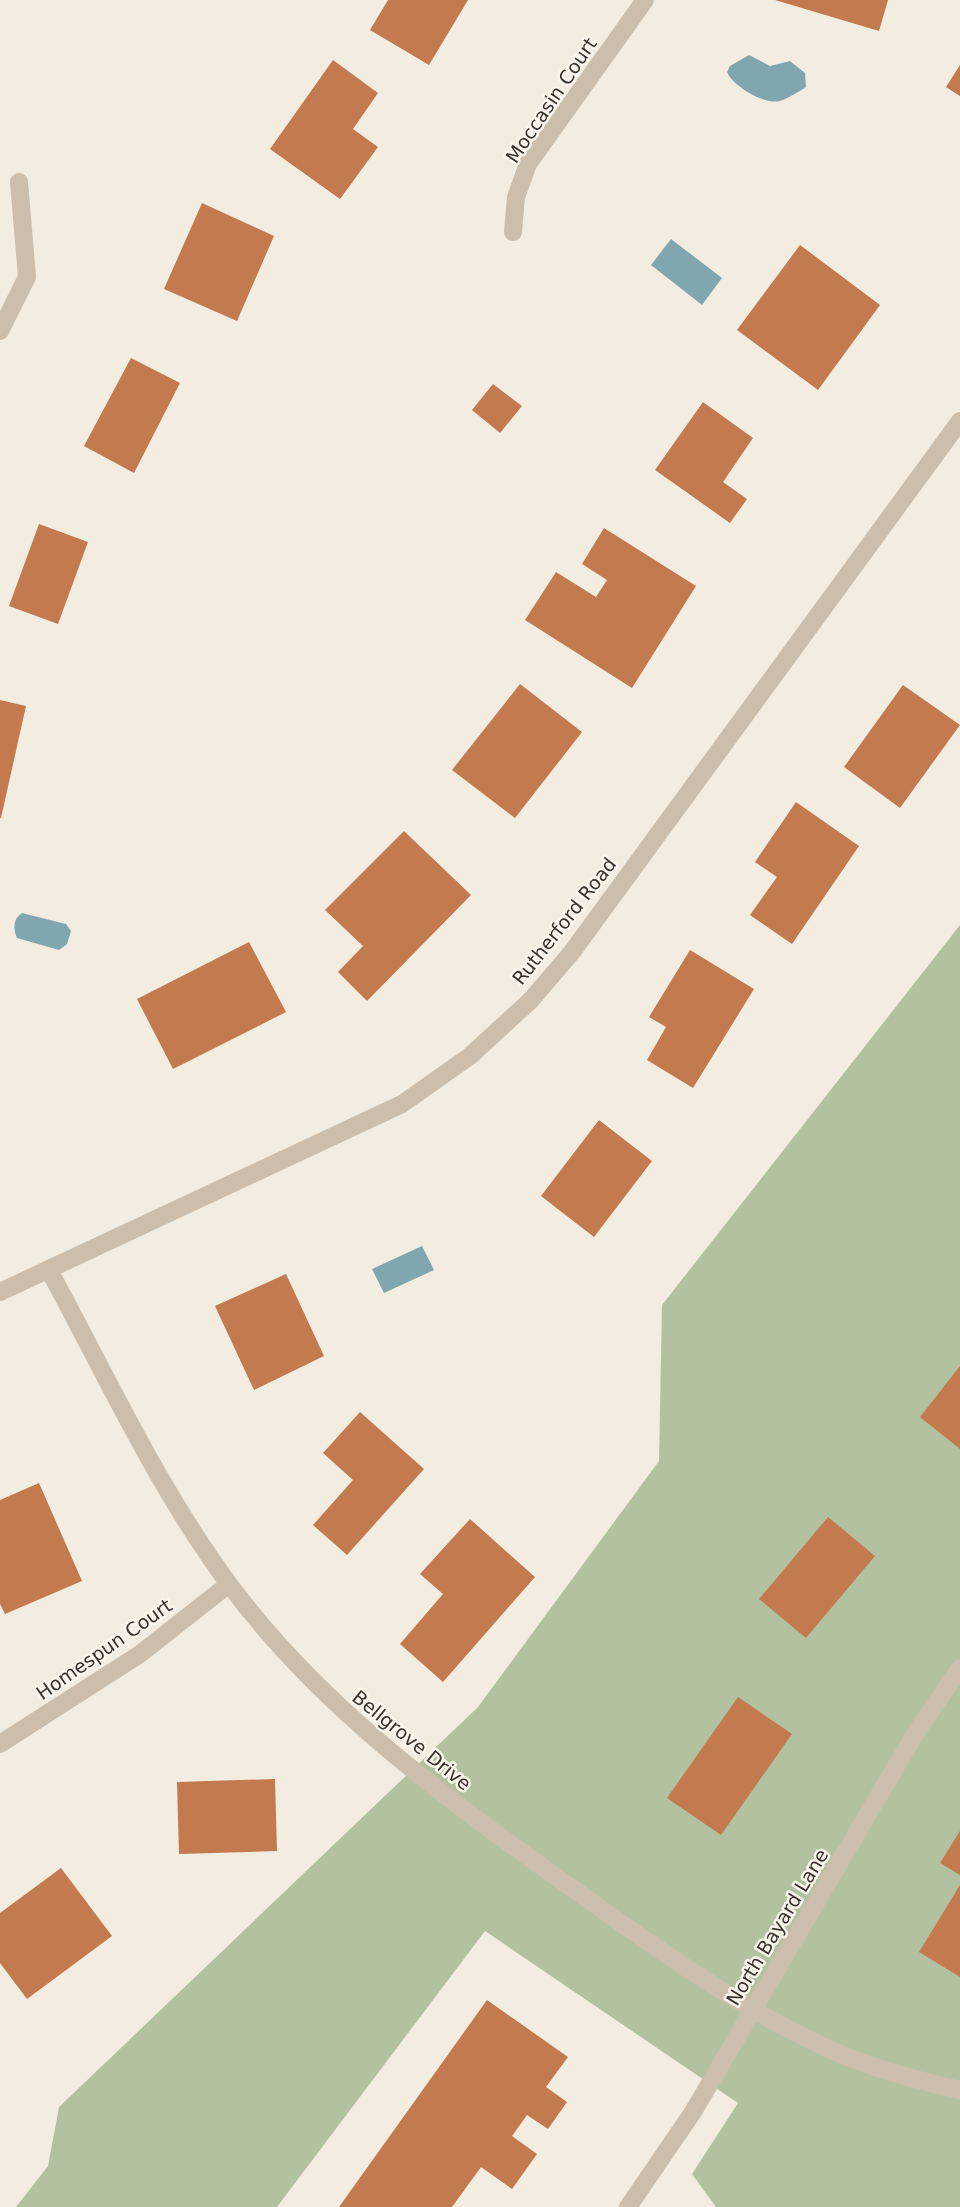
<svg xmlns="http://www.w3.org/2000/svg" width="960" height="2207" viewBox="0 0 960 2207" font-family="'DejaVu Sans',sans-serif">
<rect width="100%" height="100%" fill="#f3ece0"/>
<path fill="#b2c2a0" d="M960,925v1282h-244l-24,-33 46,-71 -253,-172 -208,276h-261l32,-41 11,-59 419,-400 181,-246 3,-156z"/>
<path fill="#80a7af" d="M749,55l21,11 20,-5 15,12 1,14c-8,5 -17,11 -26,14 -16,4 -47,-15 -53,-29l3,-6z
M671,239l51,39 -20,27 -51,-40z
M22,913l44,11 5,7 -4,13 -8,6 -42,-12c-4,-9 -4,-19 5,-25z
M422,1246l12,24 -50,23 -12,-24z"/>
<path fill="#c27a4e" d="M388,0h80l-39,65 -59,-35z
M775,0h113l-9,31z
M333,60l45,33 -25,36 25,18 -38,52 -70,-50z
M960,65v31l-14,-9z
M202,203l72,33 -37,85 -73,-32z
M800,245l80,60 -62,85 -81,-60z
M131,358l49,25 -46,90 -50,-27z
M493,384l29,22 -22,27 -28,-23z
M703,402l50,36 -30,44 24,17 -17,24 -75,-53z
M39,524l49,18 -30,82 -49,-18z
M604,528l92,58 -64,102 -107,-68 31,-48 40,25 11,-17 -25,-16z
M520,684l62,48 -67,86 -63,-48z
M903,685l57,40 -60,83 -56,-41z
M0,700l26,6 -25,112h-1z
M796,802l63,44 -67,98 -42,-29 27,-38 -22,-15z
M404,831l67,64 -104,106 -29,-29 25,-26 -38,-36z
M249,942l37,70 -113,57 -36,-70z
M690,950l64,39 -61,99 -46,-28 19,-33 -17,-10z
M599,1120l53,41 -58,76 -53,-41z
M286,1274l38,82 -70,34 -39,-84z
M960,1366v83l-40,-32z
M360,1412l64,57 -77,86 -34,-30 40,-45 -30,-27z
M39,1483l43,98 -77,33 -5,-10v-104z
M828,1517l47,39 -69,82 -47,-39z
M470,1519l65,58 -92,105 -43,-38 43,-50 -23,-20z
M738,1697l54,37 -71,101 -54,-37z
M275,1779l2,72 -98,3 -2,-72z
M960,1831v44l-20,-12z
M61,1868l51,68 -85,63 -27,-36v-50z
M960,1885v92l-41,-25z
M487,2000l81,57 -22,30 21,15 -19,27 -21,-14 -15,21 25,18 -25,35 -31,-22 -29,40h-113z"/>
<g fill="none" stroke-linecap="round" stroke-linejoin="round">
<path stroke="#cbbeac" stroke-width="18" d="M513,232l3,-35 12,-33 117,-164
M0,331l27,-54 -8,-95
M49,1270c57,105 108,217 180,314 88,119 209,209 330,295 86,61 172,125 268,169 42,20 88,32 133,42
M0,1292l402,-188 68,-48 61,-56 41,-48 388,-531
M0,1744l140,-90 89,-70
M628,2207l65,-95 222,-378 45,-66"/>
</g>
<g text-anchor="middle" stroke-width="5" stroke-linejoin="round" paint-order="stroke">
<g font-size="19" fill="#39312b" stroke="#faf6ed">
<text transform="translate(551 100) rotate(-56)" y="7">Moccasin Court</text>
<text transform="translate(564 921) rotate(-52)" y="7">Rutherford Road</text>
<text transform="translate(104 1649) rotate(-35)" y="7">Homespun Court</text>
<text transform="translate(412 1740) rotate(39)" y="7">Bellgrove Drive</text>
<text transform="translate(777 1927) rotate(-59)" y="7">North Bayard Lane</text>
</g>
</g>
</svg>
